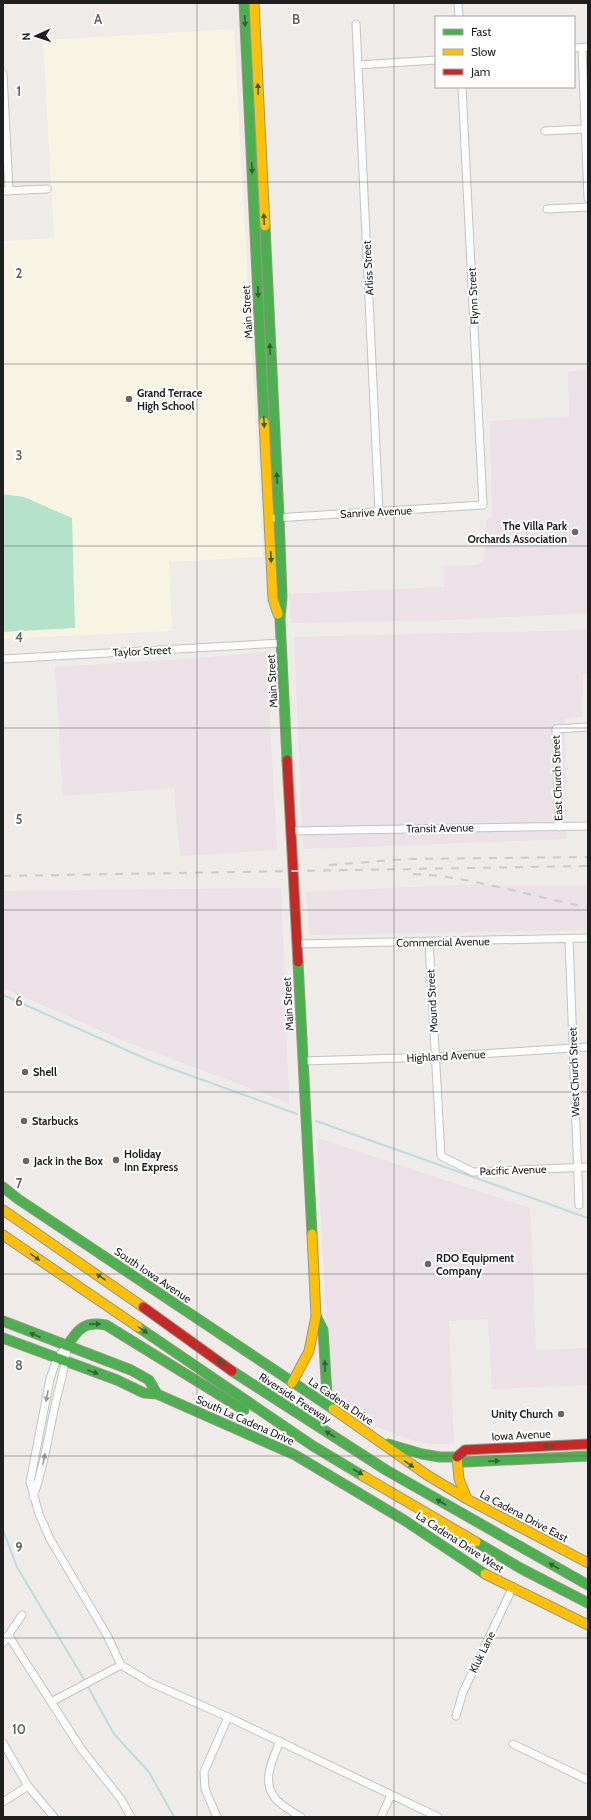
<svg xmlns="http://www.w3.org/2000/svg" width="591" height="1820" viewBox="0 0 591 1820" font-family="Cabin,sans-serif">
<rect width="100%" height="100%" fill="#eeebe8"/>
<path fill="#ebe1e7" d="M588,370v243l-142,7 -155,3 -2,-29 155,-7v-21l34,-1 6,-5 2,-39 6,-5 -2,-95 79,-4 -1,-45z
M588,630v43l-5,1 -1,43 -17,2 1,120 -263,10 -9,-212z
M266,652l11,198 -97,6 -6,-68 -111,8 -8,-129 131,-8z
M456,885l132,1v44l-278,5 -4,-43z
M281,888l8,215 -162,-61 -124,-54v-97z
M317,1138l213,70 6,142 52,-2v37l-96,4 -4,-70 -39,2 5,123h-20l-20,-3 -17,-6 -19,-8 -46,-29 -2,-4z"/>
<path fill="#f7f4e4" d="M234,29l29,528 -94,5 3,69 -169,8v-398l51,-3 -11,-198z"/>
<path fill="#b5e2cb" d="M3,494l21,3 48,21 3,110 -72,4z"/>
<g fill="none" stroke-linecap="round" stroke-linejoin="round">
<path stroke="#bddcdf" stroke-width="2" d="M3,995l150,67 144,52
M316,1121l272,97
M3,1530l14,37 68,114
M87,1685l27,49 35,38 25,45"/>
<defs>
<path id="street" d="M458,3l1,14
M356,24l23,487
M574,48l14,-1
M582,48l6,150
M358,65l78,-5
M3,73l6,118
M545,131l40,-2
M3,191l44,-2
M547,209l41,-2
M275,518l208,-13 -21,-418
M3,659l278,-16
M559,827l-3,-98 32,-2
M291,831l297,-5
M569,939l10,266
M429,942l12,214 32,16 115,-5
M297,944l291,-6
M303,1061l132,-4 153,-10
M67,1346l-10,12 -7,21 -20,103 9,32 11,25 57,96 14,30 30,18 77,34 210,100
M33,1497c11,-29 15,-61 22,-91 4,-20 11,-39 12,-60
M8,1635l74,115 39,49 10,18
M3,1643l19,-28
M51,1702l70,-37
M456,1716l7,-24 49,-103
M280,1741c-7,18 -19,40 -5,57 6,8 18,14 26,19
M3,1743l25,43 26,31
M513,1744l75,36
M3,1802l25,-16
M217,1817l-12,-28 -1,-17 24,-55
M381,1817l10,-22"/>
<path id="fast" d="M244,3l20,419
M265,226l14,291 3,80 -2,22 7,141
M298,962l14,272
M3,1187l15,12 315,210
M316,1316l7,14 4,65 16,13
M3,1321l128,49 18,10 8,14
M138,1327l175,119 50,30
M3,1338l114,42 27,13 13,1 138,61 109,65 81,54
M67,1346c11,-17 17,-25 39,-21l138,85
M232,1371l154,99 202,115
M388,1444l34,10 18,3h17l8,5 123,-6
M476,1542l46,27 66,34"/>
<path id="slow" d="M254,3l11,223
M264,422l9,177 5,15
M3,1210l140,97
M3,1235l135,92
M292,1383l17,-32 7,-35 -4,-82
M333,1409l94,66 40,24
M457,1457l2,22 8,20 121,64
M363,1476l113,66
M485,1574l103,51"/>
<path id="jam" d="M287,760l11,202
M143,1307l89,64
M457,1457l8,-7 123,-6"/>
</defs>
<use href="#street" stroke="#c5c3c2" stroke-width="9"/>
<use href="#fast" stroke="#979680" stroke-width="11"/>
<use href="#slow" stroke="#979680" stroke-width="11"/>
<use href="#jam" stroke="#979680" stroke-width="11"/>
<use href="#street" stroke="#fcfcfc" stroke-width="7"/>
<use href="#fast" stroke="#4caf50" stroke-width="9"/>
<use href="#slow" stroke="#ffc107" stroke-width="9"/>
<use href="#jam" stroke="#c62828" stroke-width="9"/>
<path stroke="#cbcbca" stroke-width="2" stroke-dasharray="8 8" stroke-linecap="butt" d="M329,865l78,-6 181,-2
M413,874c59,2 117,23 175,33
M3,876l585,-10"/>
</g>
<defs><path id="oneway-solid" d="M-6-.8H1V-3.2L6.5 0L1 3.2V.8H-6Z"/></defs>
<g fill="#336035">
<use href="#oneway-solid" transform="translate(245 21) rotate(87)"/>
<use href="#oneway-solid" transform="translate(258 89) rotate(-92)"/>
<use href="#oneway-solid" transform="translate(252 168) rotate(87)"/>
<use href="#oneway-solid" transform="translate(264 219) rotate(-93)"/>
<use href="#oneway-solid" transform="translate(258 292) rotate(87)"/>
<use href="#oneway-solid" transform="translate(270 349) rotate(-93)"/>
<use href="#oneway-solid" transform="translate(264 422) rotate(87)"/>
<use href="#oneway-solid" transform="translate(277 478) rotate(-93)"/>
<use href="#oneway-solid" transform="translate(271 557) rotate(87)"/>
<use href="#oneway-solid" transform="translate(35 1257) rotate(34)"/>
<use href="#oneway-solid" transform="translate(101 1277) rotate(-145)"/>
<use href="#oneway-solid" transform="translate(95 1324) rotate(-1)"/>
<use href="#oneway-solid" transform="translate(143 1330) rotate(34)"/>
<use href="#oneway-solid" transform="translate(35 1335) rotate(-158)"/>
<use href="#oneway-solid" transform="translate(221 1362) rotate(-144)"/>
<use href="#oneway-solid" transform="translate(325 1366) rotate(-92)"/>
<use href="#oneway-solid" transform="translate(93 1372) rotate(20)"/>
<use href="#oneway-solid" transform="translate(330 1434) rotate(-147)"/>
<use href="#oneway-solid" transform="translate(549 1446) rotate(177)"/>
<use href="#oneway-solid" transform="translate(494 1461) rotate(-3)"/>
<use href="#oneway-solid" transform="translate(409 1464) rotate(34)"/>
<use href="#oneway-solid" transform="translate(358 1472) rotate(30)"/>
<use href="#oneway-solid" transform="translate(441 1502) rotate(-150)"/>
<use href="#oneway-solid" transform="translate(554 1566) rotate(-151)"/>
</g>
<g fill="#999">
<use href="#oneway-solid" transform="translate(47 1396) rotate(101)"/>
<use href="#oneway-solid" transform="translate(44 1459) rotate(-79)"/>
</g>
<path fill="none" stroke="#676665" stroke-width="1" stroke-opacity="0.55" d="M197,3v1814M394,3v1814M3,182h585M3,364h585M3,546h585M3,728h585M3,910h585M3,1092h585M3,1274h585M3,1456h585M3,1638h585"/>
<g fill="#676665" stroke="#fff" stroke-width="1.5">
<circle cx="129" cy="399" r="4"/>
<circle cx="575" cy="532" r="4"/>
<circle cx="25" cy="1072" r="4"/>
<circle cx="24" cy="1121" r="4"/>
<circle cx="116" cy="1160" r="4"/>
<circle cx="26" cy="1161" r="4"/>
<circle cx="428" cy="1264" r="4"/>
<circle cx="561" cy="1414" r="4"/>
</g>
<g text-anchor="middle" stroke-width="4" stroke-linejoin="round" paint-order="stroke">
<g font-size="11" fill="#1f1f1f" stroke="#fff">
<text transform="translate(368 268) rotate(-93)" y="4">Arliss Street</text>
<text transform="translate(473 296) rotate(-93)" y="4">Flynn Street</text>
<text transform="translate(247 312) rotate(-93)" y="4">Main Street</text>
<text transform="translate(376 512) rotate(-3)" y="4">Sanrive Avenue</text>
<text transform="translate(142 651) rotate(-3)" y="4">Taylor Street</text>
<text transform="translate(272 681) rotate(-93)" y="4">Main Street</text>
<text transform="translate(557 778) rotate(-92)" y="4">East Church Street</text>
<text transform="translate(440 828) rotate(-1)" y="4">Transit Avenue</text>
<text transform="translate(443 942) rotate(-1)" y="4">Commercial Avenue</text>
<text transform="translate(432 1001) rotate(-93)" y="4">Mound Street</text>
<text transform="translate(288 1004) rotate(-93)" y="4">Main Street</text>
<text transform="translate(446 1056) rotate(-3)" y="4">Highland Avenue</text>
<text transform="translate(574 1072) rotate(-92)" y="4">West Church Street</text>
<text transform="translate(513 1170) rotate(-2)" y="4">Pacific Avenue</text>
<text transform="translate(153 1275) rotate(34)" y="4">South Iowa Avenue</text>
<text transform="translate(295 1398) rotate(33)" y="4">Riverside Freeway</text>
<text transform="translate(341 1401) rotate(34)" y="4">La Cadena Drive</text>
<text transform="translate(245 1420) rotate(24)" y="4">South La Cadena Drive</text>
<text transform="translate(521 1435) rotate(-3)" y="4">Iowa Avenue</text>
<text transform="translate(524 1516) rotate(28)" y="4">La Cadena Drive East</text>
<text transform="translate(460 1542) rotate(33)" y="4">La Cadena Drive West</text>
<text transform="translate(482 1652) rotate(-64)" y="4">Kluk Lane</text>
</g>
<g font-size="11" font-weight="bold" fill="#1f1f1f" stroke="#fff" text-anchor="start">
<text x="137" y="397">Grand Terrace<tspan x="137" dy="13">High School</tspan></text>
<text x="567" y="530" text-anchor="end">The Villa Park<tspan x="567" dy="13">Orchards Association</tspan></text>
<text x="33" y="1076">Shell</text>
<text x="32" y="1125">Starbucks</text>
<text x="124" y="1158">Holiday<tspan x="124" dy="13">Inn Express</tspan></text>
<text x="34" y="1165">Jack in the Box</text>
<text x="436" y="1262">RDO Equipment<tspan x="436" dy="13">Company</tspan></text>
<text x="553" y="1418" text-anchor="end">Unity Church</text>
</g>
</g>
<g font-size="13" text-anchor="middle" font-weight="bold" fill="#676665" stroke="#fff" stroke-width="4" stroke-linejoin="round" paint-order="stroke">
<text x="98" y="24">A</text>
<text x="296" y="24">B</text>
<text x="19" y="96">1</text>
<text x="19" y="278">2</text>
<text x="19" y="460">3</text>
<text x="19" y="642">4</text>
<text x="19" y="824">5</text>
<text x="19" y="1006">6</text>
<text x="19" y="1188">7</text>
<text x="19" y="1370">8</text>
<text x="19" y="1552">9</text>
<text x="19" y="1734">10</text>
</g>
<rect width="591" height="1820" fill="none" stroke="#1f1f1f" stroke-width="8"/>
<rect x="435" y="16" width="140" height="72" fill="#ffffff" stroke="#a5a5a5"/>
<rect x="443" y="29" width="20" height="6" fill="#4caf50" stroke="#a5a5a5"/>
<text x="471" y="36" font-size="12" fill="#1f1f1f">Fast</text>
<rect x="443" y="49" width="20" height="6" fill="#ffc107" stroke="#a5a5a5"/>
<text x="471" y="56" font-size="12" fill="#1f1f1f">Slow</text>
<rect x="443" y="69" width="20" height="6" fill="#c62828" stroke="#a5a5a5"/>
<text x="471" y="76" font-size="12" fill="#1f1f1f">Jam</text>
<g transform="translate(36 36) rotate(267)" stroke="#ffffff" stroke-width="3" paint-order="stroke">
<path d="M0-3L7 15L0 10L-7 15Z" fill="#1f1f1f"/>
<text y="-6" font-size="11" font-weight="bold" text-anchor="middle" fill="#1f1f1f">N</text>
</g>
</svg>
